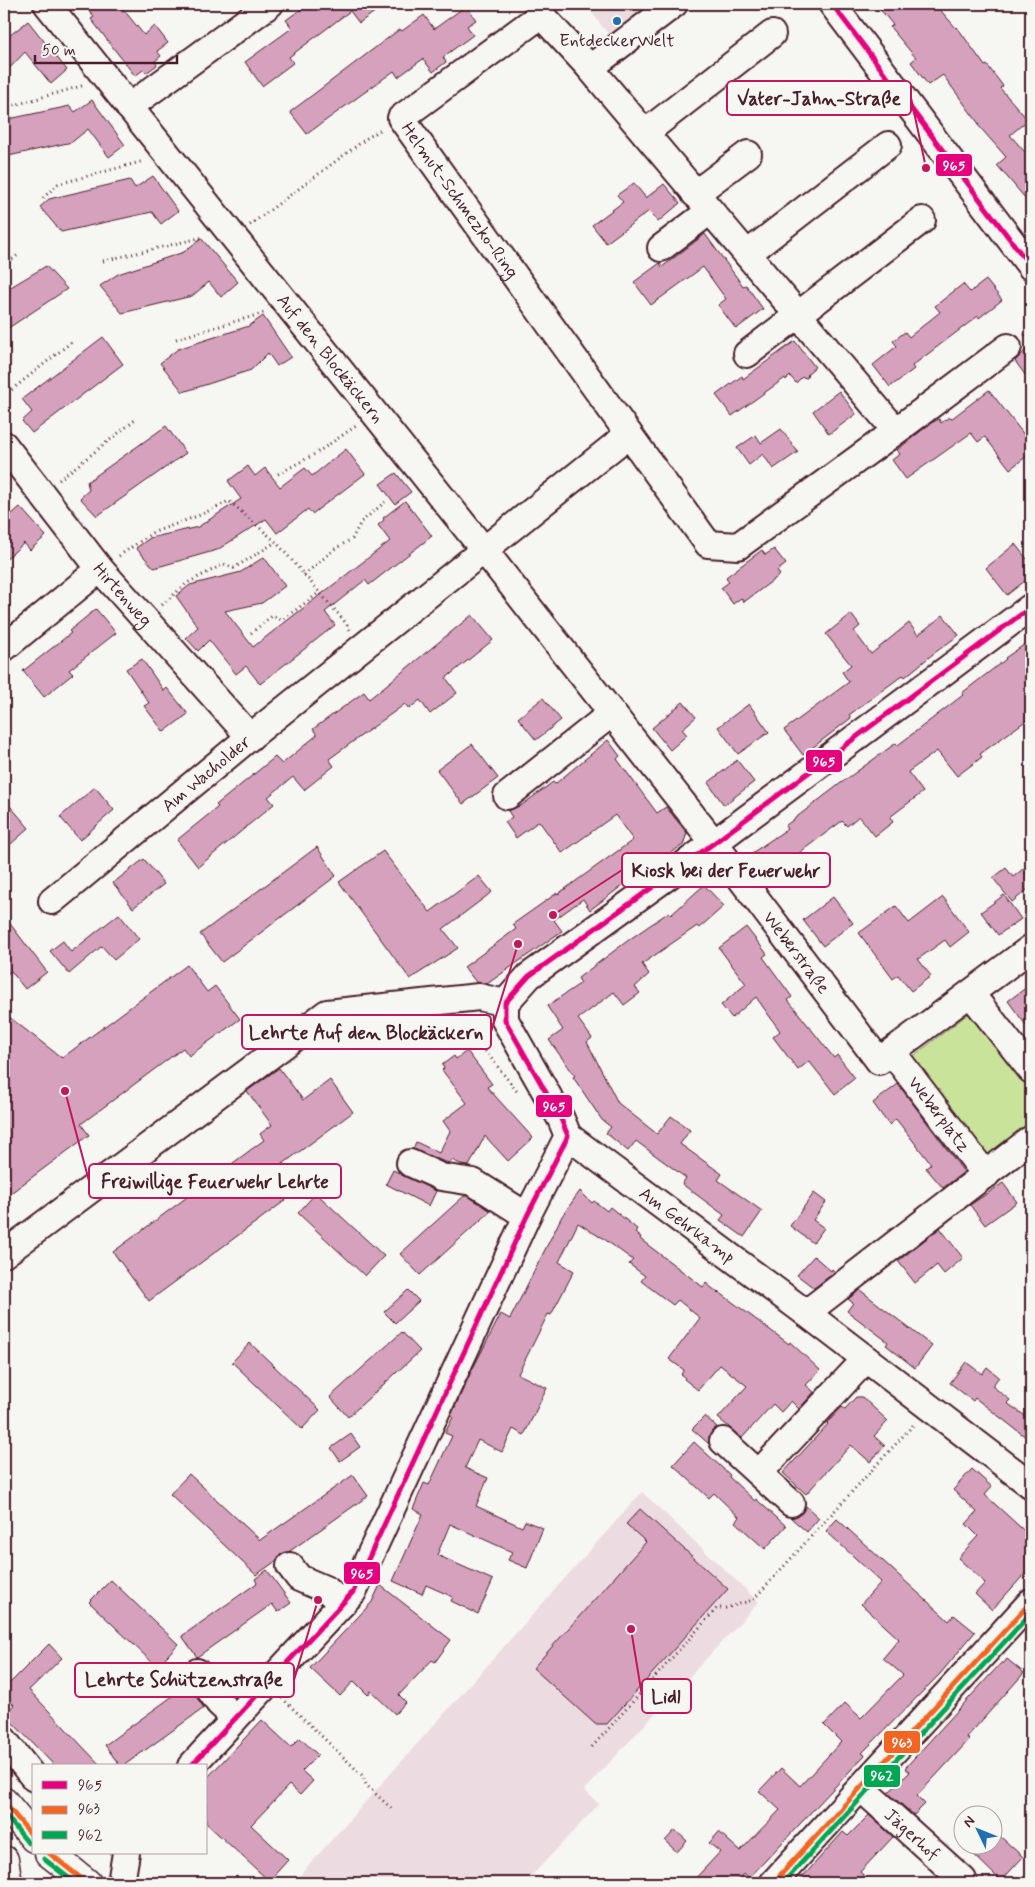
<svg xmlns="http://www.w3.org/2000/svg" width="1035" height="1887" viewBox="0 0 1035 1887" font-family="Mynerve,sans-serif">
<rect width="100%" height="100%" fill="#f6f6f2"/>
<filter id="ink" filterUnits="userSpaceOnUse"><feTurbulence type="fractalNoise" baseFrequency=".02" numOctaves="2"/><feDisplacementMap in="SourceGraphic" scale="10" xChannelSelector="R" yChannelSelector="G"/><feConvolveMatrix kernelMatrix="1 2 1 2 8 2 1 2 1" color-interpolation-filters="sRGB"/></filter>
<g filter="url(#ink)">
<path fill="#ecdce2" d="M585,4h74l-47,35z
M642,1492l117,110 -175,188 15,14 -74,79h-232z"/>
<path fill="#c9e39a" stroke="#8a8162" d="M973,1010l58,75v47l-42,33 -82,-104z"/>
<path fill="#d5a1bc" stroke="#4a1f2b" d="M84,4h35l25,31 11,-9 13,17 -11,8 4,5 -6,5 2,4 -11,8 -3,-3 -8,6 -44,-57 3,-2z
M308,4h78l-27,19 -9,-12 -61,46 4,6 -31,23 -17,-24 47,-34 -6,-8z
M876,4h59l21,24 1,-1 28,39 2,-1 16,21 -3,2 28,32 -18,15 21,24v46l-34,-40 9,-8 -28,-32 1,-1 -36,-49 -15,10 -17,-23 5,-4 -26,-31 3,-2z
M466,6l10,14 -9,6 6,9 -30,22 3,5 -13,10 -10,-13 -25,18 -4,-6 -87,63 -17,-22 110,-83 2,2 22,-16 10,14z
M28,21l39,49 -16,14 -26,-32 -21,22v-34z
M92,100l33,45 -16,12 -21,-28 -16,13 -68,15v-37l66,-14 5,6z
M153,176l25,35 -17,13 -9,-12 -91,20 -21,-25 9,-8 81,-19 5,8z
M634,183l12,15 18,-14 16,19 -22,19 -9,-11 -43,32 -14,-18 31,-23 -6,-7z
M705,234l38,52 3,-1 17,24 -27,20 -18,-24 8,-6 -23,-32 -52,38 -17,-23 26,-19 2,4z
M201,238l37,44 -17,15 -12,-15 -17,14 -70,17 -22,-27 18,-12 66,-22z
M46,266l21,23 -63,42v-40z
M986,280l16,20 -23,18 -1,-2 -66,50 2,3 -24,18 -17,-22 24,-19 -4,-5 12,-9 4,5 31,-25 -5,-6 28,-22 7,8z
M263,316l28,41 -14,9 -9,-13 -17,17 -68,22 -23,-29 18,-14 71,-23z
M103,337l20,27 -91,69 -10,-12 10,-9 -10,-13z
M795,341l20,26 -7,6 -1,5 -5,-1 -6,6 -6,-7 -4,4 -1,-2 -53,38 -16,-21 26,-19 1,3z
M1031,345v38l-16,-22z
M989,390l36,46 6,-5v22l-21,16 -25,-32 -7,5 -7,-9 -65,46 -14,-19 8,-6 -3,-4 34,-27 8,-4 2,4 8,-6 2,2z
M839,391l17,23 -27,20 -16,-23z
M166,426l20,27 -89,63 -17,-18 9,-8 -2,-8z
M781,429l17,23 -25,17 -10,-15 -14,11 -12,-17 19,-13 5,8z
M346,449l19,25 -53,40 -4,-5 -31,24 -11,-14 -49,31 -63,18 -18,-20 14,-10 48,-11 43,-28 -13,-18 20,-15 7,10 10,-8 15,19 25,-19 7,8z
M396,473l15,19 -16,12 -15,-20z
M405,501l27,35 -63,49 -4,-5 -40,32 10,13 -75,59 -14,-18 -10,8 -27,-34 -11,11 -12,-13 12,-11 -22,-31 14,-11 51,-13 23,-15 21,29 -23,17 -37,8 28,36 137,-106 -12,-16 6,-5 -1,-2z
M20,507l26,29 -16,14 -6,-7 -20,18v-40z
M1015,544l16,20v12l-24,19 -21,-27z
M774,549l12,15 -9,7 3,4 -36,27 -3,-4 -8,6 -12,-16 8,-6 -3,-5 36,-27 3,5z
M96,609l20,24 -47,37 4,4 -29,23 -21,-26 48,-38 -2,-2z
M851,614l9,12 -6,5 17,23 38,-31 9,12 25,-20 16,20 -26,19 -28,23 -2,-2 -54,40 2,3 -48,37 -19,-25 65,-48 -7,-10 9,-7 -25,-31z
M472,615l21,25 -47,38 11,15 -27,21 -10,-14 -11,9 -4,-5 -76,55 5,7 -30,24 -11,-13 -25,20 6,7 -76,63 -21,-27 41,-33 -2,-2 59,-48 7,7 35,-29 -4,-6 51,-37 5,7z
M1031,640v77l-51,37 2,3 -25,19 -20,-25 -29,21 15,20 -33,25 3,5 -18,14 -16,-20 -12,10 -5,-5 -74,55 -16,-23 35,-24 -2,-3 56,-43 55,-40 2,2 65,-50 -1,-2 44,-34 -1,-1z
M142,659l22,32 3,-3 21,26 -24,18 -20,-26 5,-3 -23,-34z
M543,698l18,22 -25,20 -18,-22z
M683,702l13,15 -14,12 5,6 -17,15 -18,-22z
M749,704l20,28 -31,22 -20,-27z
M608,740l12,16 -3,3 40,54 9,-6 21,26 -4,12 -40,25 -53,40 -7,-11 -29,21 8,11 -75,53 -11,-2 -12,-15 52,-38 -3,-5 44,-31 1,1 75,-54 -18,-25 -53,38 -23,-32 -23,17 -11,-16 7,-5 -4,-6 14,-6 31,-23 2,2z
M472,744l26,34 -35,26 -26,-34z
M737,760l17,22 -30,23 -16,-22z
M95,787l19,23 -34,30 -20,-23z
M4,799l25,29 -25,22z
M317,847l19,29 -114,86 -22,-28z
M383,851l47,61 49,-36 13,16 -49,37 15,19 -48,31 -71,-97z
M144,859l20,25 -31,24 -20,-25z
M1006,868l7,9 10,-8 8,11v7l-19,15 -19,-24z
M704,885l20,21 -25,22 -2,-2 -55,38 7,10 -14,13 5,6 -16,12 -10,-13 -36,27 14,19 -5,4 31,61 39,31 14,-18 19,14 -10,14 42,30 -4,6 44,31 -18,26 -24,-17 4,-5 -42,-31 4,-6 -50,-37 -8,10 -22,-18 5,-6 -9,-7 -29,-43 2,-1 -26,-36 14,-10 -16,-24 34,-23 -3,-5 52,-39 39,-27 2,3z
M1004,895l17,24 -23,16 -17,-23z
M833,897l20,26 -30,23 -20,-26z
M943,897l26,35 -19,15 -5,-7 -27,19 13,17 -20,15 -13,-16 -5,4 -34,-46 37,-27 13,17z
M119,914l20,25 -25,21 -12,-14 -33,28 -19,-23 13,-10 8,11z
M4,916l43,56 -22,17 -14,-18 -7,6z
M746,927l21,27 -4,3 29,40 -4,3 46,58 3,-3 18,23 -20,16 -26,-33 -11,9 -25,-33 7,-6 -24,-34 -24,21 -11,-13 25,-21 -27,-36z
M187,965l20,27 8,-6 25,33 -51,37 -6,-8 -102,76 8,11 -85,63v-185l58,45z
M1031,984v48l-23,-31z
M467,1051l25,33 -5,3 46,51 -25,23 -23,-25 -16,30 -7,-1 -10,-5 -2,3 -5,-1 -32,-13 3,-7 23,11 11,-22 -7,-10 24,-18 -25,-33 2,-2 -2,-3 12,-9 2,3z
M279,1068l24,32 27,-20 23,32 -85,63 18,25 -137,101 -36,-49 151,-112 -4,-6 12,-9 -25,-34z
M898,1084l66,88 -21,16 -17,-20 5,-4 -35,-45 -7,6 -16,-22z
M393,1170l43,21 -7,15 -43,-22z
M1003,1183l14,19 -32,23 -15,-20z
M580,1191l12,12 2,-2 13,10 3,-4 27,22 -2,4 6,4 -1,2 63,48 3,-4 12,10 1,-1 70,52 1,-2 30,28 -14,15 8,7 -15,17 -8,-8 -10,11 -8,-8 -31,34 -24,-20 29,-32 -27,-21 -22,25 -14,-11 1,-2 -4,-3 3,-4 -15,-11 31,-41 -22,-18 -5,5 -32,-24 4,-5 -16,-12 4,-4 -33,-24v1l-22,-14 -19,39 15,9 -23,44 -3,-1 -30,60 29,14 -23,47 -11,-6 -11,23 -24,-12 -13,28 23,10 -12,28 46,21 3,-6 18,7 -16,40 -19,-8 4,-8 -62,-28 -13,31 56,25 -15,34 -27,-13 2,-4 -27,-12 -4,9 -29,-13 30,-67 -10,-5 11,-26 5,2 23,-49 -7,-3 8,-16 -2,-1 19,-42 31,-60 9,5 52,-103z
M316,1193l68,63 -19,20 -67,-63z
M814,1193l12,9 -13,18 11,8 -11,15 -23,-17z
M464,1196h4l23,15 -71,64 -20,-21z
M940,1228l23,30 -19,16 -7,-9 -22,18 -17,-22z
M814,1256l17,15 1,-2 3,3 -21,16 -17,-13z
M408,1290l11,11 -24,22 -11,-11z
M860,1290l72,56 -17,22 -29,-23 2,-3 -41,-31 6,-8 -5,-4z
M402,1332l18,19 -72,66 -18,-20z
M250,1343l70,67 -18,19 -70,-67z
M966,1362l16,12 5,-7 12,10 -7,9 18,14 -3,3 24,17v21l-56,-43 -2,3 -23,-18z
M856,1397h6l26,24 -14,15 11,10 -15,16 -19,-17 -45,49 -23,-21 45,-49 -1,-1 15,-16 3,2z
M705,1416l12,11 -5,4 -3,6v7l-17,-15z
M351,1434l9,13 -20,14 -9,-13z
M694,1442l36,33 -1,2 26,24 1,-2 30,27 -21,23 -30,-27 4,-5 -25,-24 -5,5 -36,-33z
M972,1469l20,18 -7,8 46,42v30l-39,43 -17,-16 10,-11 -27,-25 20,-22 -12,-12 11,-12 -24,-22z
M189,1474l71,66 93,-65 15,21 -78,55 -9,3 -5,7 -20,14 -86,-81z
M806,1506l13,12 -12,14 -16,-14 11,-5z
M640,1509l88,80 -121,135h-12l-62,-56 113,-126 -20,-18z
M837,1519l112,102 5,-6 21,17 -35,42 -78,79 3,2 -116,123 -5,-5 -10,10h-43l29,-31 -11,-9 10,-11 21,19 40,-41 -21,-19 22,-23 19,18 41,-44 -17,-17 21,-22 16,15 42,-43 -20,-17 16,-19 -38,-35 20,-22 -55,-51z
M267,1570l24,33 -13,9 -6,-8 -75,53 -15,-21 75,-53 -2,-4z
M111,1580l67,64 -21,23 -68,-65z
M380,1585l71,55 -16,22 -3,-2 -33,35 7,7 -11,12 -24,-23 -3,4 -14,-14 -14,15 -30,-28 62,-66z
M49,1644l13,14 -33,32 72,76h-46l-51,-52 10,-9 -10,-10v-6z
M1007,1659l17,14 -57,64 2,3 -52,56 8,8 -11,11 -26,-22 22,-21 -5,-4 97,-106 1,2z
M188,1685l16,23 -81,58h-3l-15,-21z
M262,1720l29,27 9,-9 18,17 -16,16 11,10 -13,14 -11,-10 -38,40 37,35 -19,21 -63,-58v-44z
M869,1815l24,22 -33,35 12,11h-75l46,-51 5,4z
M992,1829l31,28 -22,24 -38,-37h29z
M675,1830l12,11 -10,11 -12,-11z"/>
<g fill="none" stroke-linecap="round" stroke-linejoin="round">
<defs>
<g id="minor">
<path id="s1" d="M47,4l437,546 230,293 165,218 152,-113"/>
<path d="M832,4l199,263"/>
<path d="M590,68l84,-64"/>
<path d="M129,107l141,-103"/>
<path d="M645,133l127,-99"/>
<path d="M695,194l53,-40"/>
<path d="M661,248l49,-37"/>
<path d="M747,254l141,-109"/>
<path d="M747,354l175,-134"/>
<path id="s2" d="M896,431l-306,-363 -49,-53 -140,103 307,426 30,2 158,-115 112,-84"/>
<path id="s3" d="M4,445l96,124 150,168"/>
<path d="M4,648l96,-79"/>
<path d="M507,796l105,-83"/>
<path id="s4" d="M52,901l198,-164 379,-303"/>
<path d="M971,994l60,76"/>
<path id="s5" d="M892,1052l94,123"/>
<path id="s6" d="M568,1136l238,177 225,172"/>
<path d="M410,1163l31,14 32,5 54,34"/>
<path d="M4,1254l323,-241 152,-16 26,6"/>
<path d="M806,1313l225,-174"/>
<path d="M723,1441l68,62"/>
<path d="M759,1473l107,-114"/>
<path d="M290,1566l9,12 28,12 15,14"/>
<path d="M197,1672l22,31 16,15"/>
<path d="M4,1740l30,38"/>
<path d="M191,1766l162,-174 174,-376 41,-80 -7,-17 -56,-99v-17l24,-27 185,-133 317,-236"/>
<path id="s7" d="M861,1788l102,92"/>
<path d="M121,1883l5,-30"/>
<path d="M773,1883l258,-281"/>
</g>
<path id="major" d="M4,1802l30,36
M49,1853l38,30
M4,1860l4,23"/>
</defs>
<use href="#minor" stroke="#4a1f2b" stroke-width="30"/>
<use href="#major" stroke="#4a1f2b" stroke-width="31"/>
<path stroke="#4a1f2b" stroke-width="3" stroke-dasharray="1 4" stroke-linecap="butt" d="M4,108l81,-23
M43,198l15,-14 86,-23
M250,225l117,-87 15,-9
M103,261l101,-24
M4,265l14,-10
M1024,335l7,-5
M176,339l91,-27
M4,396l70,-56
M278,474l37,-20 41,-28
M59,480l76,-60
M119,556l33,-23 48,-18 29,-14 47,41 70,81 4,7
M304,575l32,-27 16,-9 9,-17 24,-20
M162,605l25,-22 37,-19 10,4 42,-26
M251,633l21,-17 10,4 37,-27
M473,1035l46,59
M282,1698l81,78 3,9 25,23
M592,1747l125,-139h9l27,-8 162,-177
M377,1883l1,-2"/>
<use href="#minor" stroke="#f6f6f2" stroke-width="26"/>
<use href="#major" stroke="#f6f6f2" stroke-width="28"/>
<defs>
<path id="bus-1" d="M832,4l199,263
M191,1766l162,-174 174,-376 41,-80 -7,-17 -56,-99v-17l24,-27 185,-133 317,-236"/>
<path id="bus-2" d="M4,1802l30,36
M49,1853l38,30
M773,1883l258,-281"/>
<path id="bus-3" d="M4,1813l24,30
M44,1859l31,24
M783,1883l248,-270"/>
</defs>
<use href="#bus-1" stroke="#f6f6f2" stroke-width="9"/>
<use href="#bus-2" stroke="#f6f6f2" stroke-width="9"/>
<use href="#bus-3" stroke="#f6f6f2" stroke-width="9"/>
<use href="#bus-1" stroke="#e5007d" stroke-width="5"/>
<use href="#bus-2" stroke="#f26522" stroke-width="5"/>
<use href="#bus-3" stroke="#00a651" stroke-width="5"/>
</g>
</g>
<circle fill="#1f6fb2" stroke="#f6f6f2" stroke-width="2" cx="617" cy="21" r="5"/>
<g text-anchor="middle" stroke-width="4" stroke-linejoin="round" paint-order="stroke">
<g font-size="18" fill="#4a1f2b" stroke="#f6f6f2">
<text x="617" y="46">EntdeckerWelt</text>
</g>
<g font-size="18" fill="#4a1f2b" stroke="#f6f6f2">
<text dy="6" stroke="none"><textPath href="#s2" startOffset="822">Helmut-Schmezko-Ring</textPath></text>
<text dy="6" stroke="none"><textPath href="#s1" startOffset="454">Auf den Blockäckern</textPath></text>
<text dy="6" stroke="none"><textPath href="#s3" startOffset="191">Hirtenweg</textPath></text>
<text dy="6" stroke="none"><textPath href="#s4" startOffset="200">Am Wacholder</textPath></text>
<text dy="6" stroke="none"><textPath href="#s1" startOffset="1209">Weberstraße</textPath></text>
<text dy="6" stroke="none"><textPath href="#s5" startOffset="78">Weberplatz</textPath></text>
<text dy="6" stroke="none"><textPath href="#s6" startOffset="149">Am Gehrkamp</textPath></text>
<text dy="6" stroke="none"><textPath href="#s7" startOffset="69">Jägerhof</textPath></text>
</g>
</g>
<path fill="none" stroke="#c2185b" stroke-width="2" d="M926 168L911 98M553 915L622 870M518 944L491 1032M65 1091L89 1181M318 1600L294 1680M631 1629L642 1696"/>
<g fill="#c2185b" stroke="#f6f6f2" stroke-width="2">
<circle cx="926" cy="168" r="5"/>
<circle cx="553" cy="915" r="5"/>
<circle cx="518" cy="944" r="5"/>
<circle cx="65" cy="1091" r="5"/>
<circle cx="318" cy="1600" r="5"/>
<circle cx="631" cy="1629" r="5"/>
</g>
<g fill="#f6f6f2" stroke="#c2185b" stroke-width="2">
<rect x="727" y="81" width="184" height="34" rx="5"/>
<rect x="622" y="853" width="208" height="34" rx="5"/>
<rect x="242" y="1015" width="249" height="34" rx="5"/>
<rect x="89" y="1164" width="252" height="34" rx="5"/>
<rect x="75" y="1663" width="219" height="34" rx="5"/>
<rect x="642" y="1679" width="49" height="34" rx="5"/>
</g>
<g font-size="19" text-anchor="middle" font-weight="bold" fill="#4a1f2b">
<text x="819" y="105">Vater-Jahn-Straße</text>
<text x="726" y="877">Kiosk bei der Feuerwehr</text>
<text x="366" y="1039">Lehrte Auf den Blockäckern</text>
<text x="215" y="1188">Freiwillige Feuerwehr Lehrte</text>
<text x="184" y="1686">Lehrte Schützenstraße</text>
<text x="666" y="1703">Lidl</text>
</g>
<g stroke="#f6f6f2" stroke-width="2">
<rect x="935" y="153" width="38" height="24" rx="5" fill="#e5007d"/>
<rect x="805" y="749" width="38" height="24" rx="5" fill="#e5007d"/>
<rect x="535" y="1094" width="38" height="24" rx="5" fill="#e5007d"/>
<rect x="343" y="1561" width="38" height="24" rx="5" fill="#e5007d"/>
<rect x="883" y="1730" width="38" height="24" rx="5" fill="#f26522"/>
<rect x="863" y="1764" width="38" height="24" rx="5" fill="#00a651"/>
</g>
<g font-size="14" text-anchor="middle" font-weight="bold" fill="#fff">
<text x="954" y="170">965</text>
<text x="824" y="766">965</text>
<text x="554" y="1111">965</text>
<text x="362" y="1578">965</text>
<text x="902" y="1747">963</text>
<text x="882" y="1780">962</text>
</g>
<rect width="1035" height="1887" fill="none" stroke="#f6f6f2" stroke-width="20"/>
<rect x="10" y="10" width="1015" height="1867" fill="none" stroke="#4a1f2b" stroke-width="2" filter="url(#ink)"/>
<rect x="32" y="1764" width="175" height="90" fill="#f6f6f2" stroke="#b1a0a2"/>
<rect x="42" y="1781" width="25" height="8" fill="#e5007d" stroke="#b1a0a2"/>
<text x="78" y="1790" font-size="15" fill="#4a1f2b">965</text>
<rect x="42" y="1806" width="25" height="8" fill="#f26522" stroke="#b1a0a2"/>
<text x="78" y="1814" font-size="15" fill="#4a1f2b">963</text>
<rect x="42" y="1831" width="25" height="8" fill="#00a651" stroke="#b1a0a2"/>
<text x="78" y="1840" font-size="15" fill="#4a1f2b">962</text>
<g transform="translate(978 1830) rotate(313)"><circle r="24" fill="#f6f6f2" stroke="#b1a0a2"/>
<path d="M0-4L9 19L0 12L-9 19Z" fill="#1f6fb2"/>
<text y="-8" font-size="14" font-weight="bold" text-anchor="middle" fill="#4a1f2b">N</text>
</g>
<path d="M35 55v8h142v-8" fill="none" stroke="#4a1f2b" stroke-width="2.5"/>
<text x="42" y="55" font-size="15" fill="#4a1f2b" stroke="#f6f6f2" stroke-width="4" paint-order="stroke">50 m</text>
</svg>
